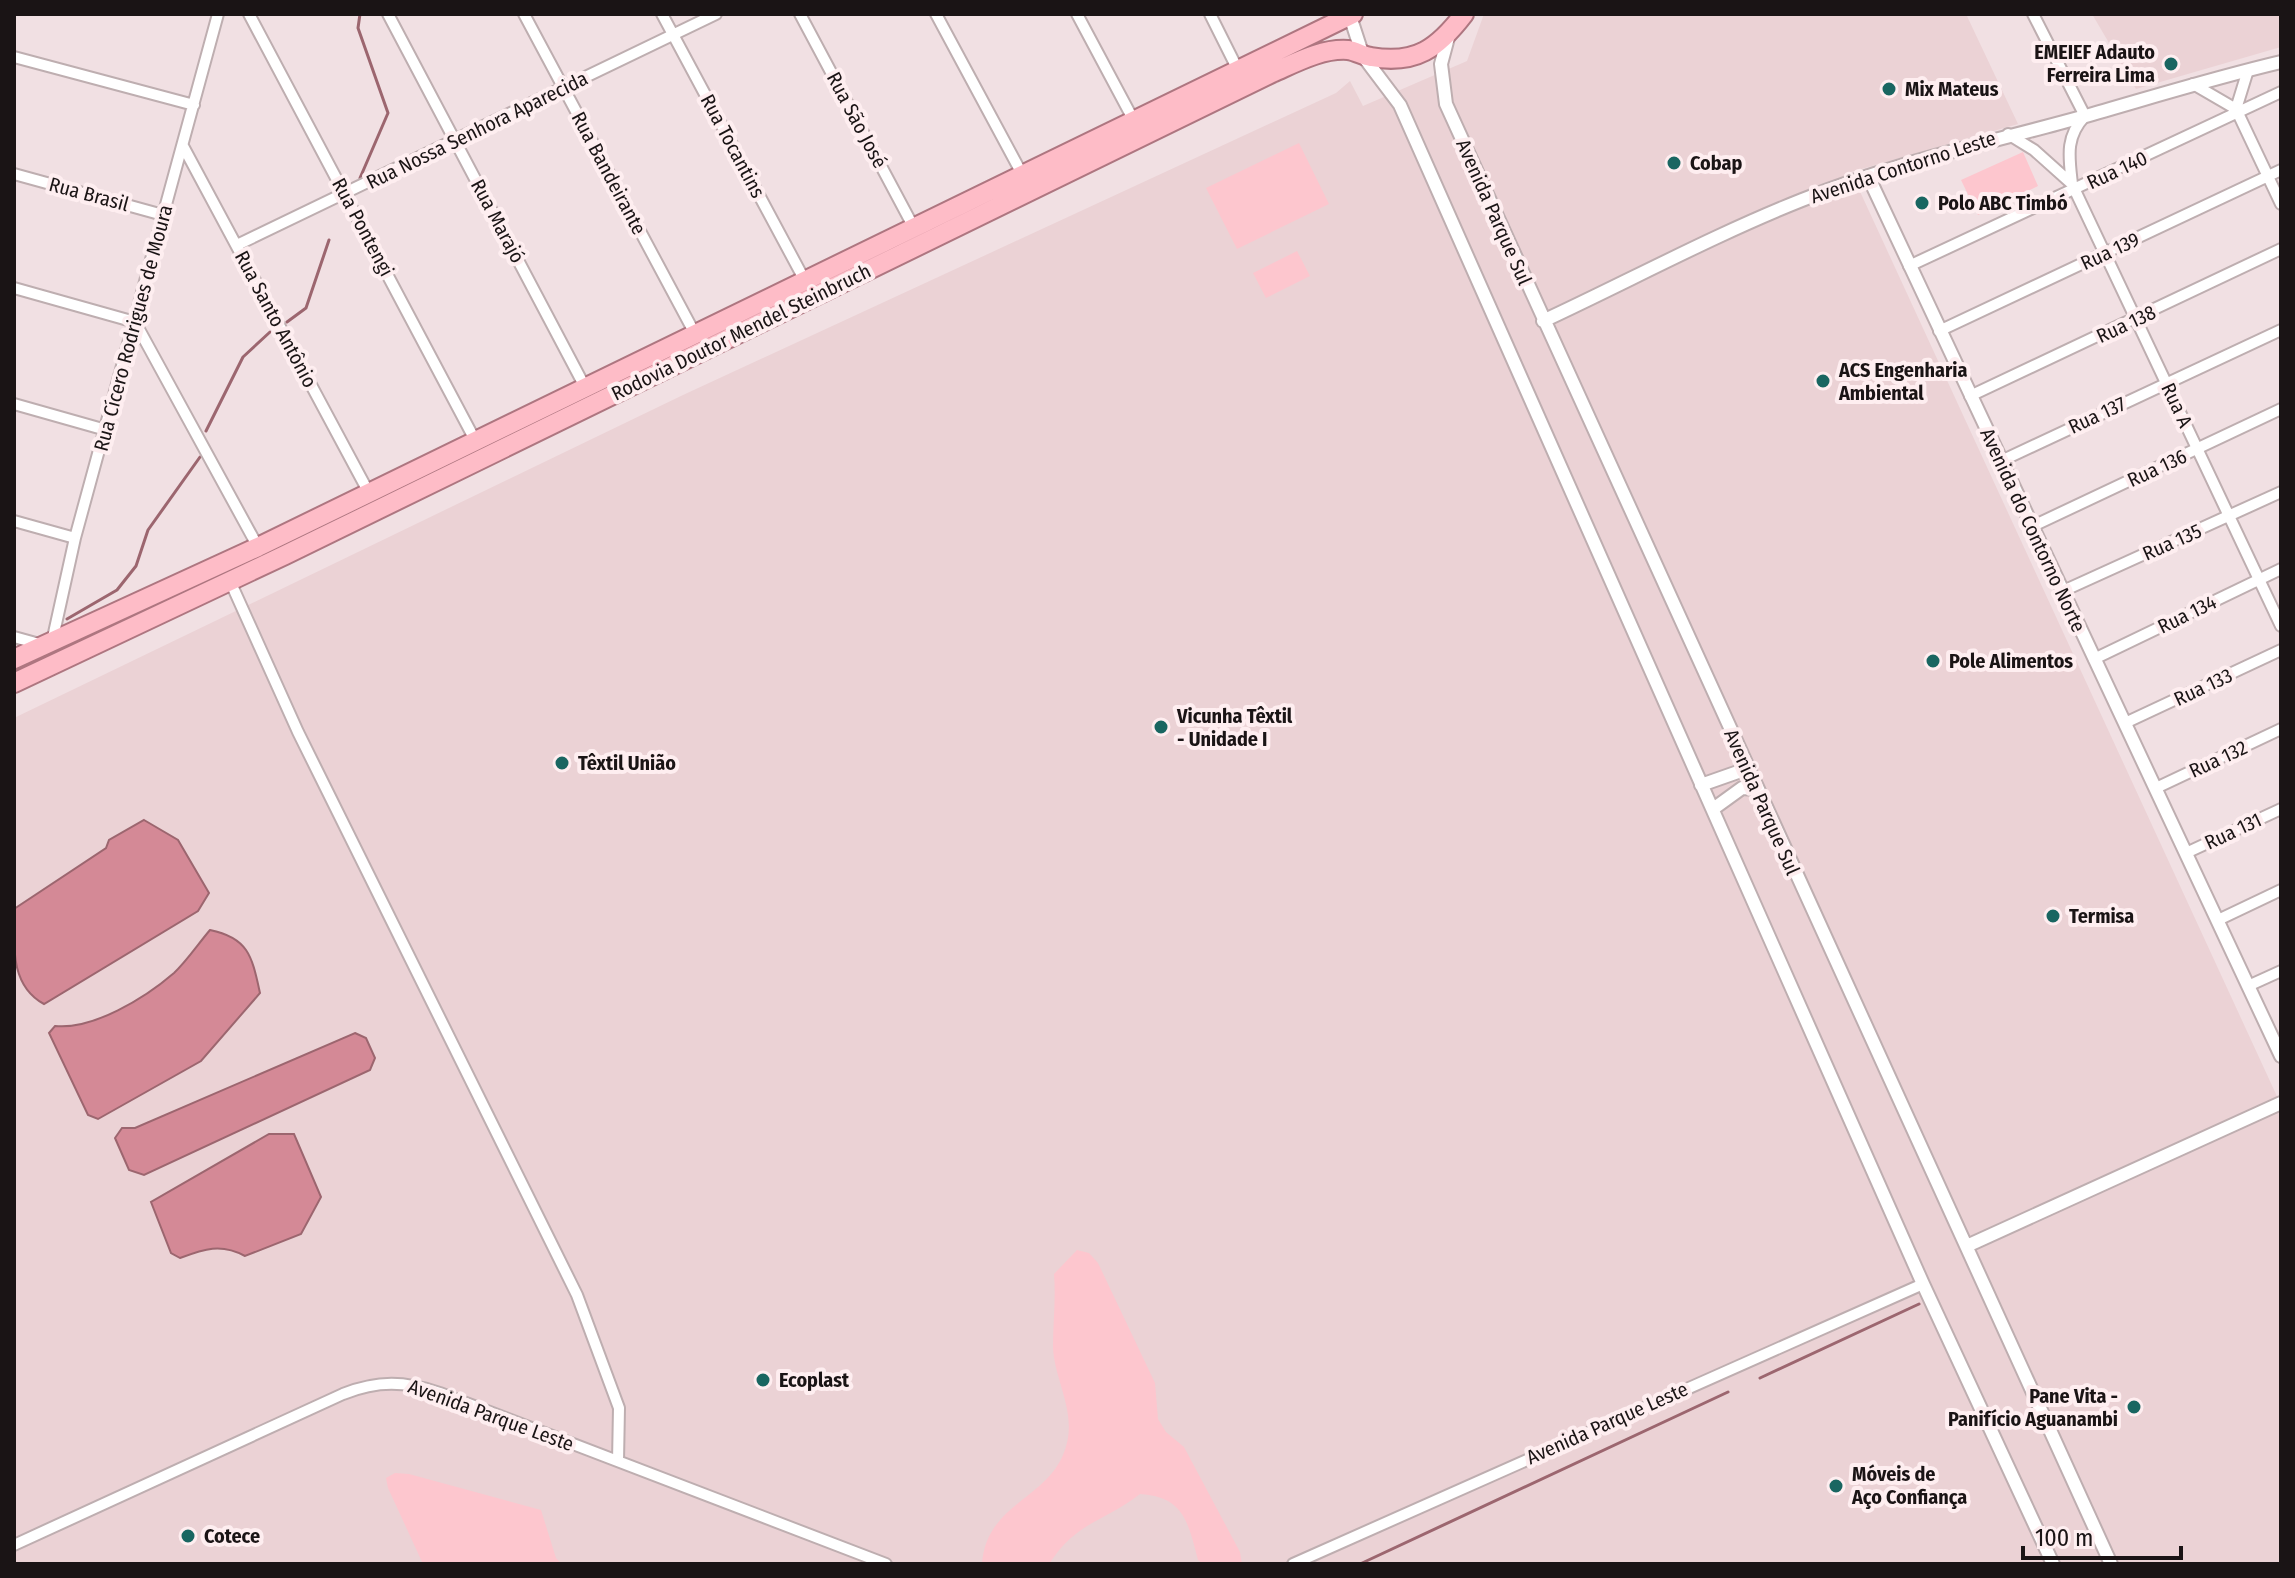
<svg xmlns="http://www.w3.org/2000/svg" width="2295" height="1578" viewBox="0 0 2295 1578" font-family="'Fira Sans Condensed',sans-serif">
<rect width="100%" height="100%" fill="#f1e0e3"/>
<path fill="#ebd2d5" d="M1484,14h482l52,110 -167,48 430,933v459h-2267v-846l669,-323 653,-302 14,-12 13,25 104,-45z
M2092,14h189v33l-145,42z"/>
<path fill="#fdc6ce" d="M1299,143l30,61 -92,45 -31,-61z
M2023,152l15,34 -60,29 -17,-35z
M1297,251l13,25 -44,22 -13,-25z
M1077,1250l12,3 9,10 57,120 3,36 8,13 18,15 56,105 2,12h-39l-5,-4c-10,-38 -14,-63 -58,-66 -37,29 -62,26 -91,70h-67c4,-59 62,-64 81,-109 17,-39 -8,-71 -10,-107 0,-25 3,-49 1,-74z
M395,1473l14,1 132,36 15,48 6,6h-139l-35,-76 -2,-10z"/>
<path fill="#d48996" stroke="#9c666f" stroke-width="2" d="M144,820l34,20 31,53 -11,18 -154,93c-35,-19 -30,-61 -30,-95l92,-61 3,-8z
M210,930c39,8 42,27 50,63l-59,68 -103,58 -10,-4 -39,-82 6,-7c38,4 90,-28 119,-53 13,-12 24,-29 36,-43z
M355,1033l11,5 9,20 -5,12 -226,105 -15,-5 -14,-32 7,-10h13z
M269,1134h25l27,63 -20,37 -56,22c-24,-13 -41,-7 -65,2l-9,-5 -20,-51z"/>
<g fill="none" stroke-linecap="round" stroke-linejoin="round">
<path stroke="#9c666f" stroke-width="3" d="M360,14l-2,14 30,85 -28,65
M287,322l19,-14 23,-68
M206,431l37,-74 27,-25
M67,619l50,-29 19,-24 12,-36 52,-73
M1760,1378l159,-74
M1360,1564l368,-172"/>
<defs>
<path id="minor" d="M249,14l226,426
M388,14l197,373
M524,14l170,318
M662,14l142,265
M800,14l113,212
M936,14l86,160
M1077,14l56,105
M1210,14l27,54
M2033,14l52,102c-20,21 -16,41 -13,68
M14,57l180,48
M2248,70l-12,39 45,95
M2193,84l43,25
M2008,134l26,16 38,34 209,442
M183,146l186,347
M14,174l149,41
M237,245l479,-231
M1909,266l372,-174
M14,288l121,34 123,225
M1939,331l342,-161
M1970,396l311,-147
M14,404l92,26
M2001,461l280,-131
M14,521l61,17
M2033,526l248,-117
M230,581l68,151 279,563 42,113 -1,53
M2063,591l218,-99
M14,637l29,8
M52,642l23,-104 143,-524
M2094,659l187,-90
M2125,723l156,-73
M2156,788l125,-59
M2186,853l95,-44
M2218,920l63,-30
M2248,986l33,-15
M14,1545l329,-151c35,-14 62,-13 97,-1l446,171
M1293,1564l630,-280"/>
<path id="tertiary" d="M1350,16l13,40 37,49 523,1179 130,280
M1449,34l-8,30 5,40 665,1460
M1868,176l413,880
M1543,321c86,-40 171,-86 259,-121 91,-37 186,-57 280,-83 67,-19 131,-39 199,-55
M1701,785l37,-13 6,-9
M1713,809l29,-21 14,1
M1969,1245l312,-142"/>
<path id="trunk" d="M14,659l244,-112 1095,-533
M14,683l271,-128 987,-482c23,-10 50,-25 76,-23 8,1 15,6 23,7 45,8 67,-9 93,-43"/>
</defs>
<use href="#minor" stroke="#beaeb0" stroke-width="14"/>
<use href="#tertiary" stroke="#beaeb0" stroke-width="16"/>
<use href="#trunk" stroke="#ae7680" stroke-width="22"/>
<use href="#minor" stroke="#fff" stroke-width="10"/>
<use href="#tertiary" stroke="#fff" stroke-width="12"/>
<use href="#trunk" stroke="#febcc7" stroke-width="18"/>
</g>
<g fill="#196661" stroke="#feeef0" stroke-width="3">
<circle cx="2171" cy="64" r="8"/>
<circle cx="1889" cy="89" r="8"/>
<circle cx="1674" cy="163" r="8"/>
<circle cx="1922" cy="203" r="8"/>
<circle cx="1823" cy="381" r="8"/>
<circle cx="1933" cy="661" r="8"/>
<circle cx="1161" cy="727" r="8"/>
<circle cx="562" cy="763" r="8"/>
<circle cx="2053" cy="916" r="8"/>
<circle cx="763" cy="1380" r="8"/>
<circle cx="2134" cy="1407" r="8"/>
<circle cx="1836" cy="1486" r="8"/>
<circle cx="188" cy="1536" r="8"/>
</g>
<g text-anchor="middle" stroke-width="8" stroke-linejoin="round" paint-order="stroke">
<g font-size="20" font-weight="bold" fill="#1a1415" stroke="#feeef0" text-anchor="start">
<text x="2155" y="59" text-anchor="end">EMEIEF Adauto<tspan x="2155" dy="23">Ferreira Lima</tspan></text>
<text x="1905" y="96">Mix Mateus</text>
<text x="1690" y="170">Cobap</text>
<text x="1938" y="210">Polo ABC Timbó</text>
<text x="1839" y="377">ACS Engenharia<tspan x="1839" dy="23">Ambiental</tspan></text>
<text x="1949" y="668">Pole Alimentos</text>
<text x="1177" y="723">Vicunha Têxtil<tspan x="1177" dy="23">- Unidade I</tspan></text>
<text x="578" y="770">Têxtil União</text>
<text x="2069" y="923">Termisa</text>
<text x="779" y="1387">Ecoplast</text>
<text x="2118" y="1403" text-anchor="end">Pane Vita -<tspan x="2118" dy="23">Panifício Aguanambi</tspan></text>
<text x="1852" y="1481">Móveis de<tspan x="1852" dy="23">Aço Confiança</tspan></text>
<text x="204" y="1543">Cotece</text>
</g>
<g font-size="20" fill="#1a1415" stroke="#feeef0">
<text transform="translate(857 120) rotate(62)" y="7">Rua São José</text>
<text transform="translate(477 130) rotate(-26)" y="7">Rua Nossa Senhora Aparecida</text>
<text transform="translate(733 146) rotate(62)" y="7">Rua Tocantins</text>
<text transform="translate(1903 167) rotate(-18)" y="7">Avenida Contorno Leste</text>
<text transform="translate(2117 170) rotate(-25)" y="7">Rua 140</text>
<text transform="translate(609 173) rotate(62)" y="7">Rua Bandeirante</text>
<text transform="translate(89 194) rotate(15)" y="7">Rua Brasil</text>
<text transform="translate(1494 212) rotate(66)" y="7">Avenida Parque Sul</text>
<text transform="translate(498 221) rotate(62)" y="7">Rua Marajó</text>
<text transform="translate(363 227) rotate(62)" y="7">Rua Pontengi</text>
<text transform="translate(2110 251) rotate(-25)" y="7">Rua 139</text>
<text transform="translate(276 319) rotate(62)" y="7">Rua Santo Antônio</text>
<text transform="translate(2126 324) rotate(-25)" y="7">Rua 138</text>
<text transform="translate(133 328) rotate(-75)" y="7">Rua Cícero Rodrigues de Moura</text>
<text transform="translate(741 332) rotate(-26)" y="7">Rodovia Doutor Mendel Steinbruch</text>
<text transform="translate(2177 405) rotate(65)" y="7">Rua A</text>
<text transform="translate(2097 415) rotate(-25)" y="7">Rua 137</text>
<text transform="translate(2157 468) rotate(-25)" y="7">Rua 136</text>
<text transform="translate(2033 530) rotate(65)" y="7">Avenida do Contorno Norte</text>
<text transform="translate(2172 542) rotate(-24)" y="7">Rua 135</text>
<text transform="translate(2187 614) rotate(-26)" y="7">Rua 134</text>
<text transform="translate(2203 687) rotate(-25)" y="7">Rua 133</text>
<text transform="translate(2218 759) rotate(-25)" y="7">Rua 132</text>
<text transform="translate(1762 802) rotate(66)" y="7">Avenida Parque Sul</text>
<text transform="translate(2233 831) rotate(-25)" y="7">Rua 131</text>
<text transform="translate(491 1415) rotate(20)" y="7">Avenida Parque Leste</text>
<text transform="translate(1607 1423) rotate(-24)" y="7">Avenida Parque Leste</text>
</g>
</g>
<rect width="2295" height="1578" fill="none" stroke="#1a1415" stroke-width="32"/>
<path d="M2023 1546v12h158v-12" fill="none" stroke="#1a1415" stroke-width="4"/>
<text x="2035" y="1546" font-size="24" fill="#1a1415" stroke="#feeef0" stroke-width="6" paint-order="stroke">100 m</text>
</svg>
